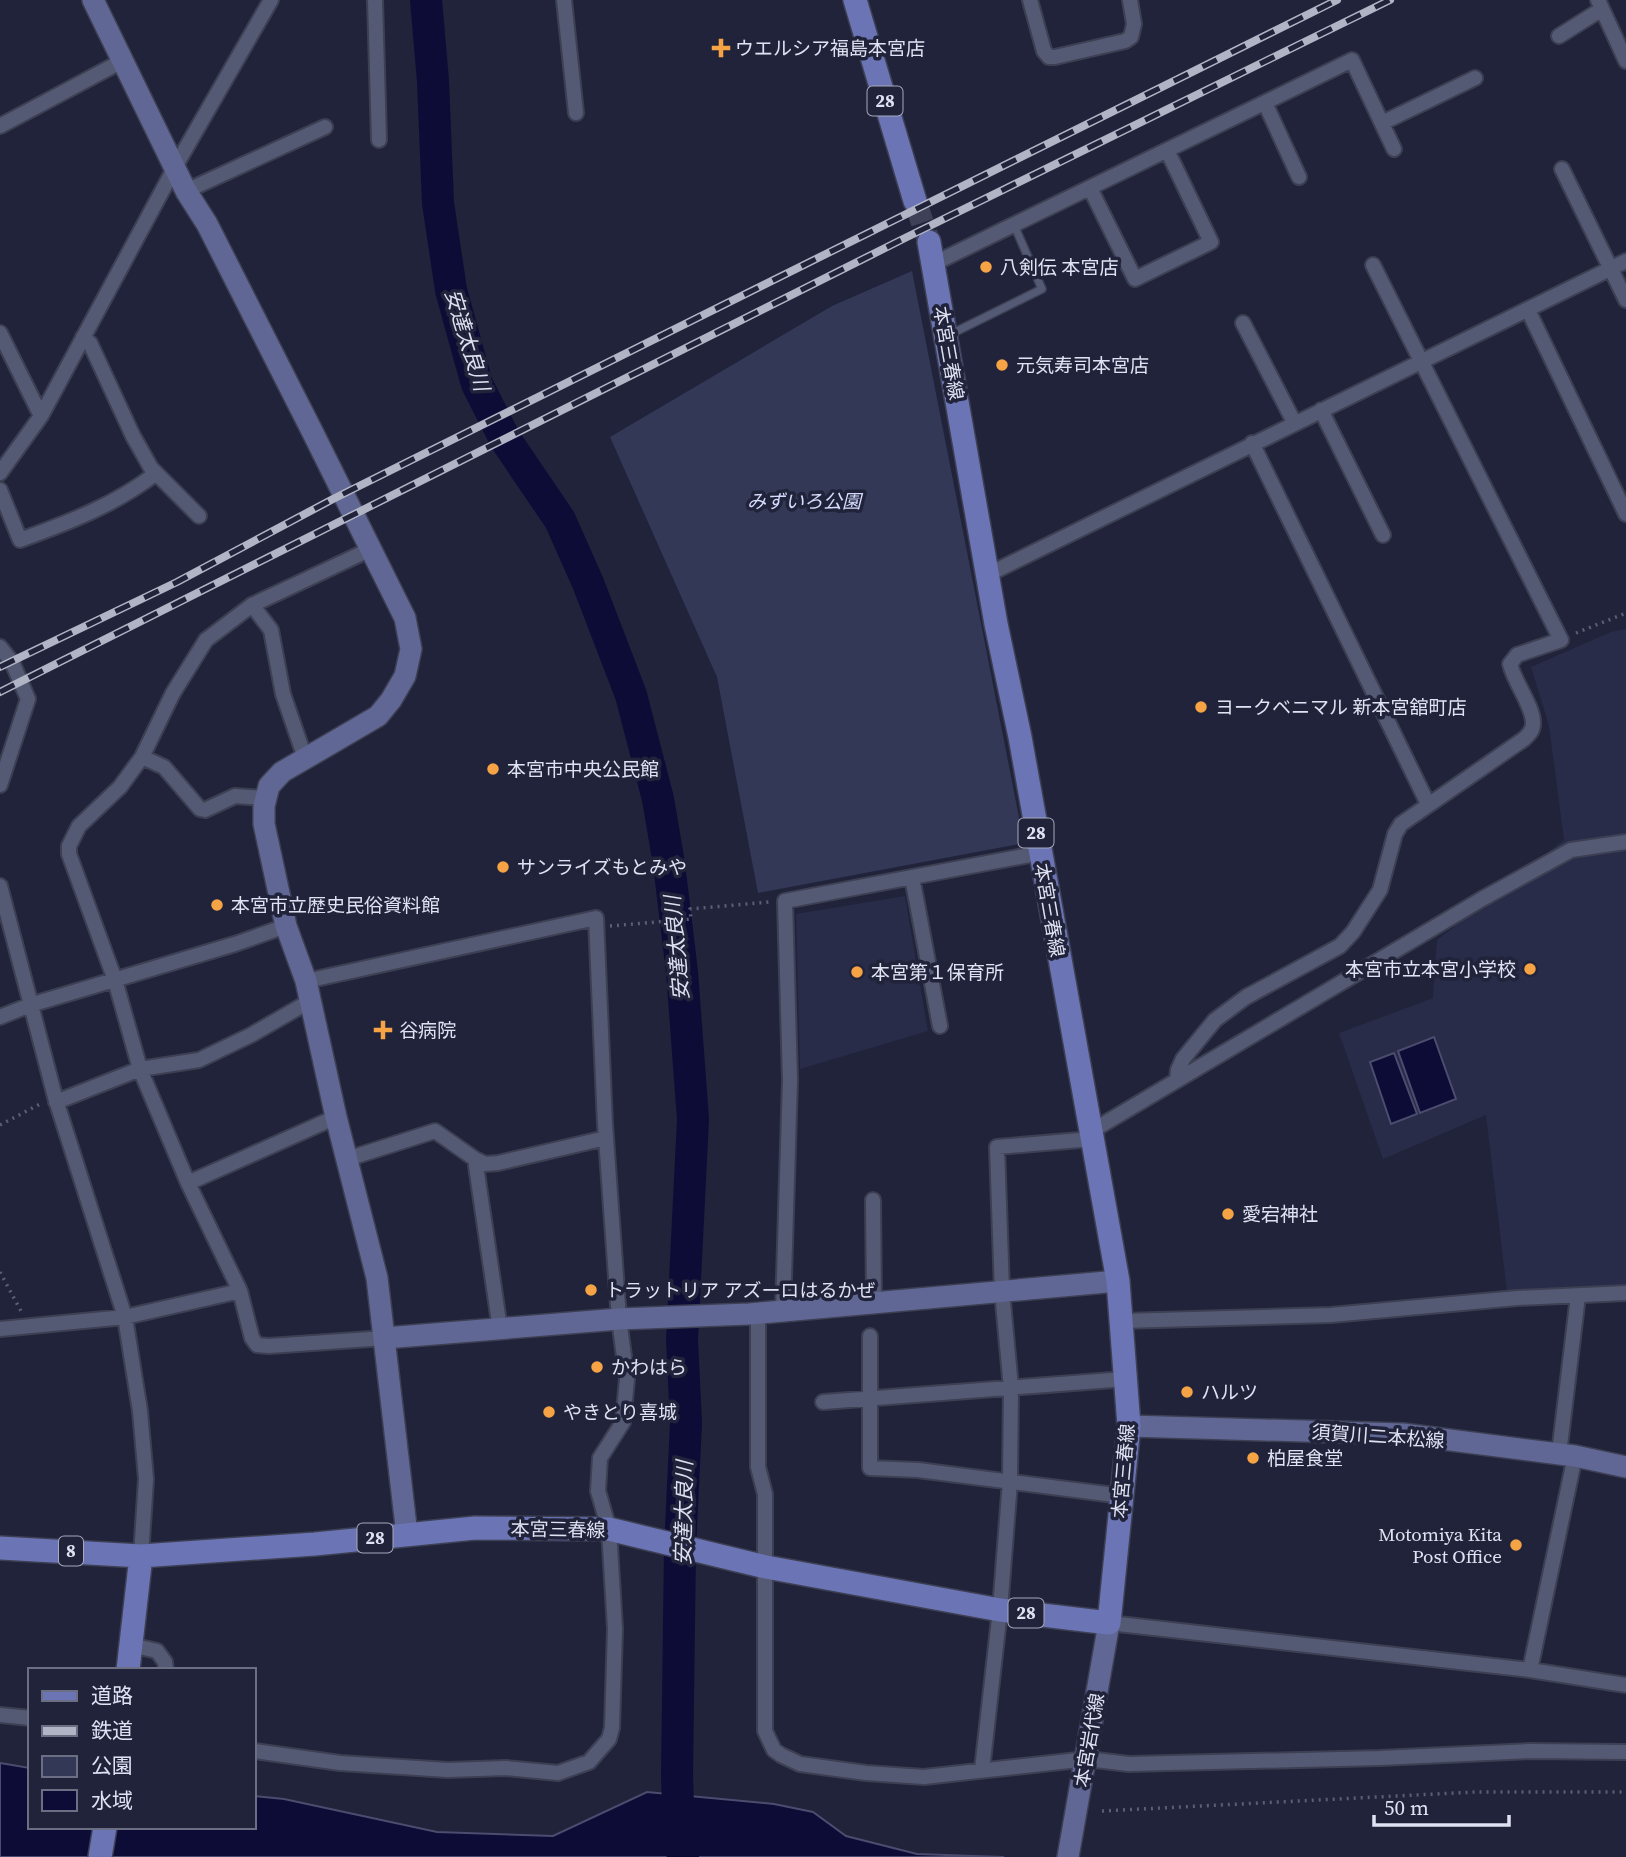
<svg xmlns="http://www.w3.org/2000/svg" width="1626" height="1857" viewBox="0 0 1626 1857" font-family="'Source Serif 4','Noto Sans JP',serif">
<rect width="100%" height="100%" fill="#20233a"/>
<path fill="#282c48" d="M1626,629v662l-119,1 -21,-177 -103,44 -44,-126 94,-35 4,-58 127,-100 -15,-114 -18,-59 80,-35z
M905,896l23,135 -128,38 -4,-155z"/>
<path fill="#333856" d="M912,271l112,572 -266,50 -41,-216 -107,-240 222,-131z"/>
<path fill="#0d0c37" stroke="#4c4c6f" stroke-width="2" d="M1434,1037l22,62 -36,14 -22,-62z
M1394,1053l23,61 -26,10 -21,-62z
M0,1763l30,5v59h224v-31l30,3 153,33 116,4 94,-44 127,12 39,8 33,24 71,18 87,3h-1004z"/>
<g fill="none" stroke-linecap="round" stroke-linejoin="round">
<path stroke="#0d0c37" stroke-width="32" d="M426,0l7,81 5,122 13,87 14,51 12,43 28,55 55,81 28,63 43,112 27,104 11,65 13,108 11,147 -11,221 4,83 -6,125 -3,228 2,59 4,22"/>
<path stroke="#3d4056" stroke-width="23" stroke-dasharray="23 11" stroke-linecap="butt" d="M915,201l14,41"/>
<defs>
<path id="lane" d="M949,335l93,-46 -28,-64"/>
<path id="street" d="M375,0l4,140
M564,0l12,113
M1030,0l14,51 5,6h6l70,-16 6,-4 3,-13 -4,-24
M1598,0l28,61
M1559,36l43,-27
M1265,103l34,74
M1382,123l93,-45
M0,126l124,-66
M1562,169l64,131
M1090,188l45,91 76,-37 -44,-92
M186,191l139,-64
M933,264l419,-204 42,89
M1528,310l98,204
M1243,323l51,99
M0,333l41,83
M83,337l7,6 43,93 18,32 48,48
M1321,410l62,125
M1252,443l176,361
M0,473l41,-57 134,-249 96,-167
M0,490l20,50c47,-17 95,-35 135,-66
M987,575l639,-314
M252,605l19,25 12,64 22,64
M0,647l12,15 16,37 -28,86
M142,757l-22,30 -41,39 -10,20v8l46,126 25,89 48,114
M265,798l-30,-2 -30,14 -5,-1 -36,-42 -22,-10 31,-64 33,-53 46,-35 119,-56
M912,877l28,149
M0,886l55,211 70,220 15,94 6,68 -5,77
M0,1017l30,-12 205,-61 51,-18
M1177,1080l1,-10 5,-11 32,-39 31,-23 94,-51 13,-14 27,-42 15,-56 6,-10 123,-85c4,-4 9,-8 9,-15 1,-17 -19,-42 -23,-60l7,-9 44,-15 -188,-375
M56,1102l84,-33 59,-9 52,-25 59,-34
M336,1117l-148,66 52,108 12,47 5,7 12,1 116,-8
M1090,1132l392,-233 89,-49 55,-8
M347,1159l88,-28 40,28 10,5 13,-1 108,-25
M475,1159l25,170
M873,1200l1,102
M783,1310l7,-230 -5,-179 255,-48
M758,1313v154l7,27v237l9,19 7,5 19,9 66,9 58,4 163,-18 42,5 251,-6 149,-7 97,1
M1122,1321l209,-6 186,-17 109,-5
M0,1329l125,-12 115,-26
M870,1336v132l48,2 204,26
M823,1402l303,-23
M1559,1454l19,-158
M1109,1623l421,47 96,15
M131,1645l26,6 8,11 1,8
M1530,1670l45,-214
M0,1715l30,3
M254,1751l86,12 108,7 58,-2 52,5 31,-11 20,-23 3,-11 3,-99 -6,-100 -11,-38 2,-33 23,-36 4,-43 -8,-60 -14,-195 -9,-206 -290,63
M982,1770l18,-160 10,-129 1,-93 -9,-97 -5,-144 95,-8"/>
<path id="secondary" d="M93,0l93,191 21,33 106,209 92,185 6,31 -6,27 -14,24 -13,16 -96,56 -13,14 -5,20v18l22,102 20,55 30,136 41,161 30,257
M385,1338l234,-19 130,-5 369,-33
M1129,1426l274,8 172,22 51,11
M1068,1857l41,-234"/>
<path id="primary" d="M855,0l60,201
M0,1548l141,8 174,-12 160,-16 134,1 157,38 234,43 109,13 20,-197 -11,-145 -98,-544 -24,-113 -67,-382
M128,1670l13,-114
M100,1857l5,-30"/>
</defs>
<use href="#lane" stroke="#3d3f53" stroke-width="10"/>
<use href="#street" stroke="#3d3f53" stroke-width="18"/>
<use href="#secondary" stroke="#3d3f53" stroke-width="24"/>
<use href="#primary" stroke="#3d3f53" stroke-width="26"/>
<path stroke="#5c5f73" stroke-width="3.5" stroke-dasharray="2 5" stroke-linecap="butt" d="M1576,633l50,-20
M610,926l81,-7 -1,-10 79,-7
M0,1125l42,-22
M0,1272l22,41
M1102,1811l373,-19h151"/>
<use href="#lane" stroke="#555a74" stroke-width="7"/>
<use href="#street" stroke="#555a74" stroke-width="14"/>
<use href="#secondary" stroke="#606794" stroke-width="21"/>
<use href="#primary" stroke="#6b74b4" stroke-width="23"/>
<defs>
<path id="rail" d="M0,667l177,-85 156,-83 1004,-499
M0,692l905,-454 485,-238"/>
</defs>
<use href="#rail" stroke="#b1b4c5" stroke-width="8"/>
<use href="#rail" stroke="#20233a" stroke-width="5" stroke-dasharray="16" stroke-linecap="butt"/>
</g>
<g fill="#f5a345" stroke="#20233a" stroke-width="2.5">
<path d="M717.5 37.5h7v7h7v7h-7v7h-7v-7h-7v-7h7z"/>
<circle cx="986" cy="267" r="7"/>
<circle cx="1002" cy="365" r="7"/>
<circle cx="1201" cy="707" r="7"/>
<circle cx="493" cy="769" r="7"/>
<circle cx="503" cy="867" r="7"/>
<circle cx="217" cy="905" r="7"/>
<circle cx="1530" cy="969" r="7"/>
<circle cx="857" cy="972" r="7"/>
<path d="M379.5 1019.5h7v7h7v7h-7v7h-7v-7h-7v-7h7z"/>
<circle cx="1228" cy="1214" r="7"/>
<circle cx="591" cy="1290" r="7"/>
<circle cx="597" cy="1367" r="7"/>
<circle cx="1187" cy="1392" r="7"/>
<circle cx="549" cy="1412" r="7"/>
<circle cx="1253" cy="1458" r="7"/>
<circle cx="1516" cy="1545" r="7"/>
</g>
<g text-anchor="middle" stroke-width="7" stroke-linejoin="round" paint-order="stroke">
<g fill="#20233a" stroke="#a6a9bb" stroke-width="2">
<rect x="867.5" y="86.5" width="35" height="29" rx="5"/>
<rect x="1018.5" y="818.5" width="35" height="29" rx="5"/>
<rect x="357.5" y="1523.5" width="35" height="29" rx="5"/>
<rect x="59" y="1536.5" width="24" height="29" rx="5"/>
<rect x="1008.5" y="1598.5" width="35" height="29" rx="5"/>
</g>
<g font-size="18" font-weight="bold" fill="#dfe2f2">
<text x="885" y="107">28</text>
<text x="1036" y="839">28</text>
<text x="375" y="1544">28</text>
<text x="71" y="1557">8</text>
<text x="1026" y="1619">28</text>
</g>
<g font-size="19" fill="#dfe2f2" stroke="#20233a" text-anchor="start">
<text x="735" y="55">ウエルシア福島本宮店</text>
<text x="1000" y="274">八剣伝 本宮店</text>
<text x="1016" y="372">元気寿司本宮店</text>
<text x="1215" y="714">ヨークベニマル 新本宮舘町店</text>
<text x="507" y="776">本宮市中央公民館</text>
<text x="517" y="874">サンライズもとみや</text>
<text x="231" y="912">本宮市立歴史民俗資料館</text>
<text x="1516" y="976" text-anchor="end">本宮市立本宮小学校</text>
<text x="871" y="979">本宮第１保育所</text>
<text x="399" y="1037">谷病院</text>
<text x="1242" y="1221">愛宕神社</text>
<text x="605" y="1297">トラットリア アズーロはるかぜ</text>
<text x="611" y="1374">かわはら</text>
<text x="1201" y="1399">ハルツ</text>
<text x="563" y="1419">やきとり喜城</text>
<text x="1267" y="1465">柏屋食堂</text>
<text x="1502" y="1541" text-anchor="end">Motomiya Kita<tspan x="1502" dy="22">Post Office</tspan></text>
</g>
<g font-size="19" fill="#dfe2f2" stroke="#20233a">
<text transform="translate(949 353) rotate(80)" y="7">本宮三春線</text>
<text transform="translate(1050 910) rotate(80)" y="7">本宮三春線</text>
<text transform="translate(1378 1436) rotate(4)" y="7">須賀川二本松線</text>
<text transform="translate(1123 1471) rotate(-85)" y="7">本宮三春線</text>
<text transform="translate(558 1529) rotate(1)" y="7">本宮三春線</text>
<text transform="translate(1089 1740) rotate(-80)" y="7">本宮岩代線</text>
</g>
<g font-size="19" font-style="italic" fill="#d5dcfc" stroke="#20233a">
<text x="804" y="508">みずいろ公園</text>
</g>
<g font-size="21" font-style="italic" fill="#dde0f0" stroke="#20233a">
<text transform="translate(467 340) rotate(73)" y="7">安達太良川</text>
<text transform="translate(677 948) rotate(-95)" y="7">安達太良川</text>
<text transform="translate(684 1513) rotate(-89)" y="7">安達太良川</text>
</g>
</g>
<rect x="28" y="1668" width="228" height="161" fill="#20233a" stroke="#6c6f84" stroke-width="2"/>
<rect x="42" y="1691" width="35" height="10" fill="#6b74b4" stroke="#6c6f84" stroke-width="2"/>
<text x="91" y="1703" font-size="21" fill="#dfe2f2">道路</text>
<rect x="42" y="1726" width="35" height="10" fill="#b1b4c5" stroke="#6c6f84" stroke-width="2"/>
<text x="91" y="1738" font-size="21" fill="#dfe2f2">鉄道</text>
<rect x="42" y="1756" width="35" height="21" fill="#333856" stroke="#6c6f84" stroke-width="2"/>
<text x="91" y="1773" font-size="21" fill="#dfe2f2">公園</text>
<rect x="42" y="1790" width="35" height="21" fill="#0d0c37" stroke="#6c6f84" stroke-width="2"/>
<text x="91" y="1808" font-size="21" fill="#dfe2f2">水域</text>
<path d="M1374 1815v10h135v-10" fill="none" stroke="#dfe2f2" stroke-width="3.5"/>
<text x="1384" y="1815" font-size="21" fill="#dfe2f2" stroke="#20233a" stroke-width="5" paint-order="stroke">50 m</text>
</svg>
